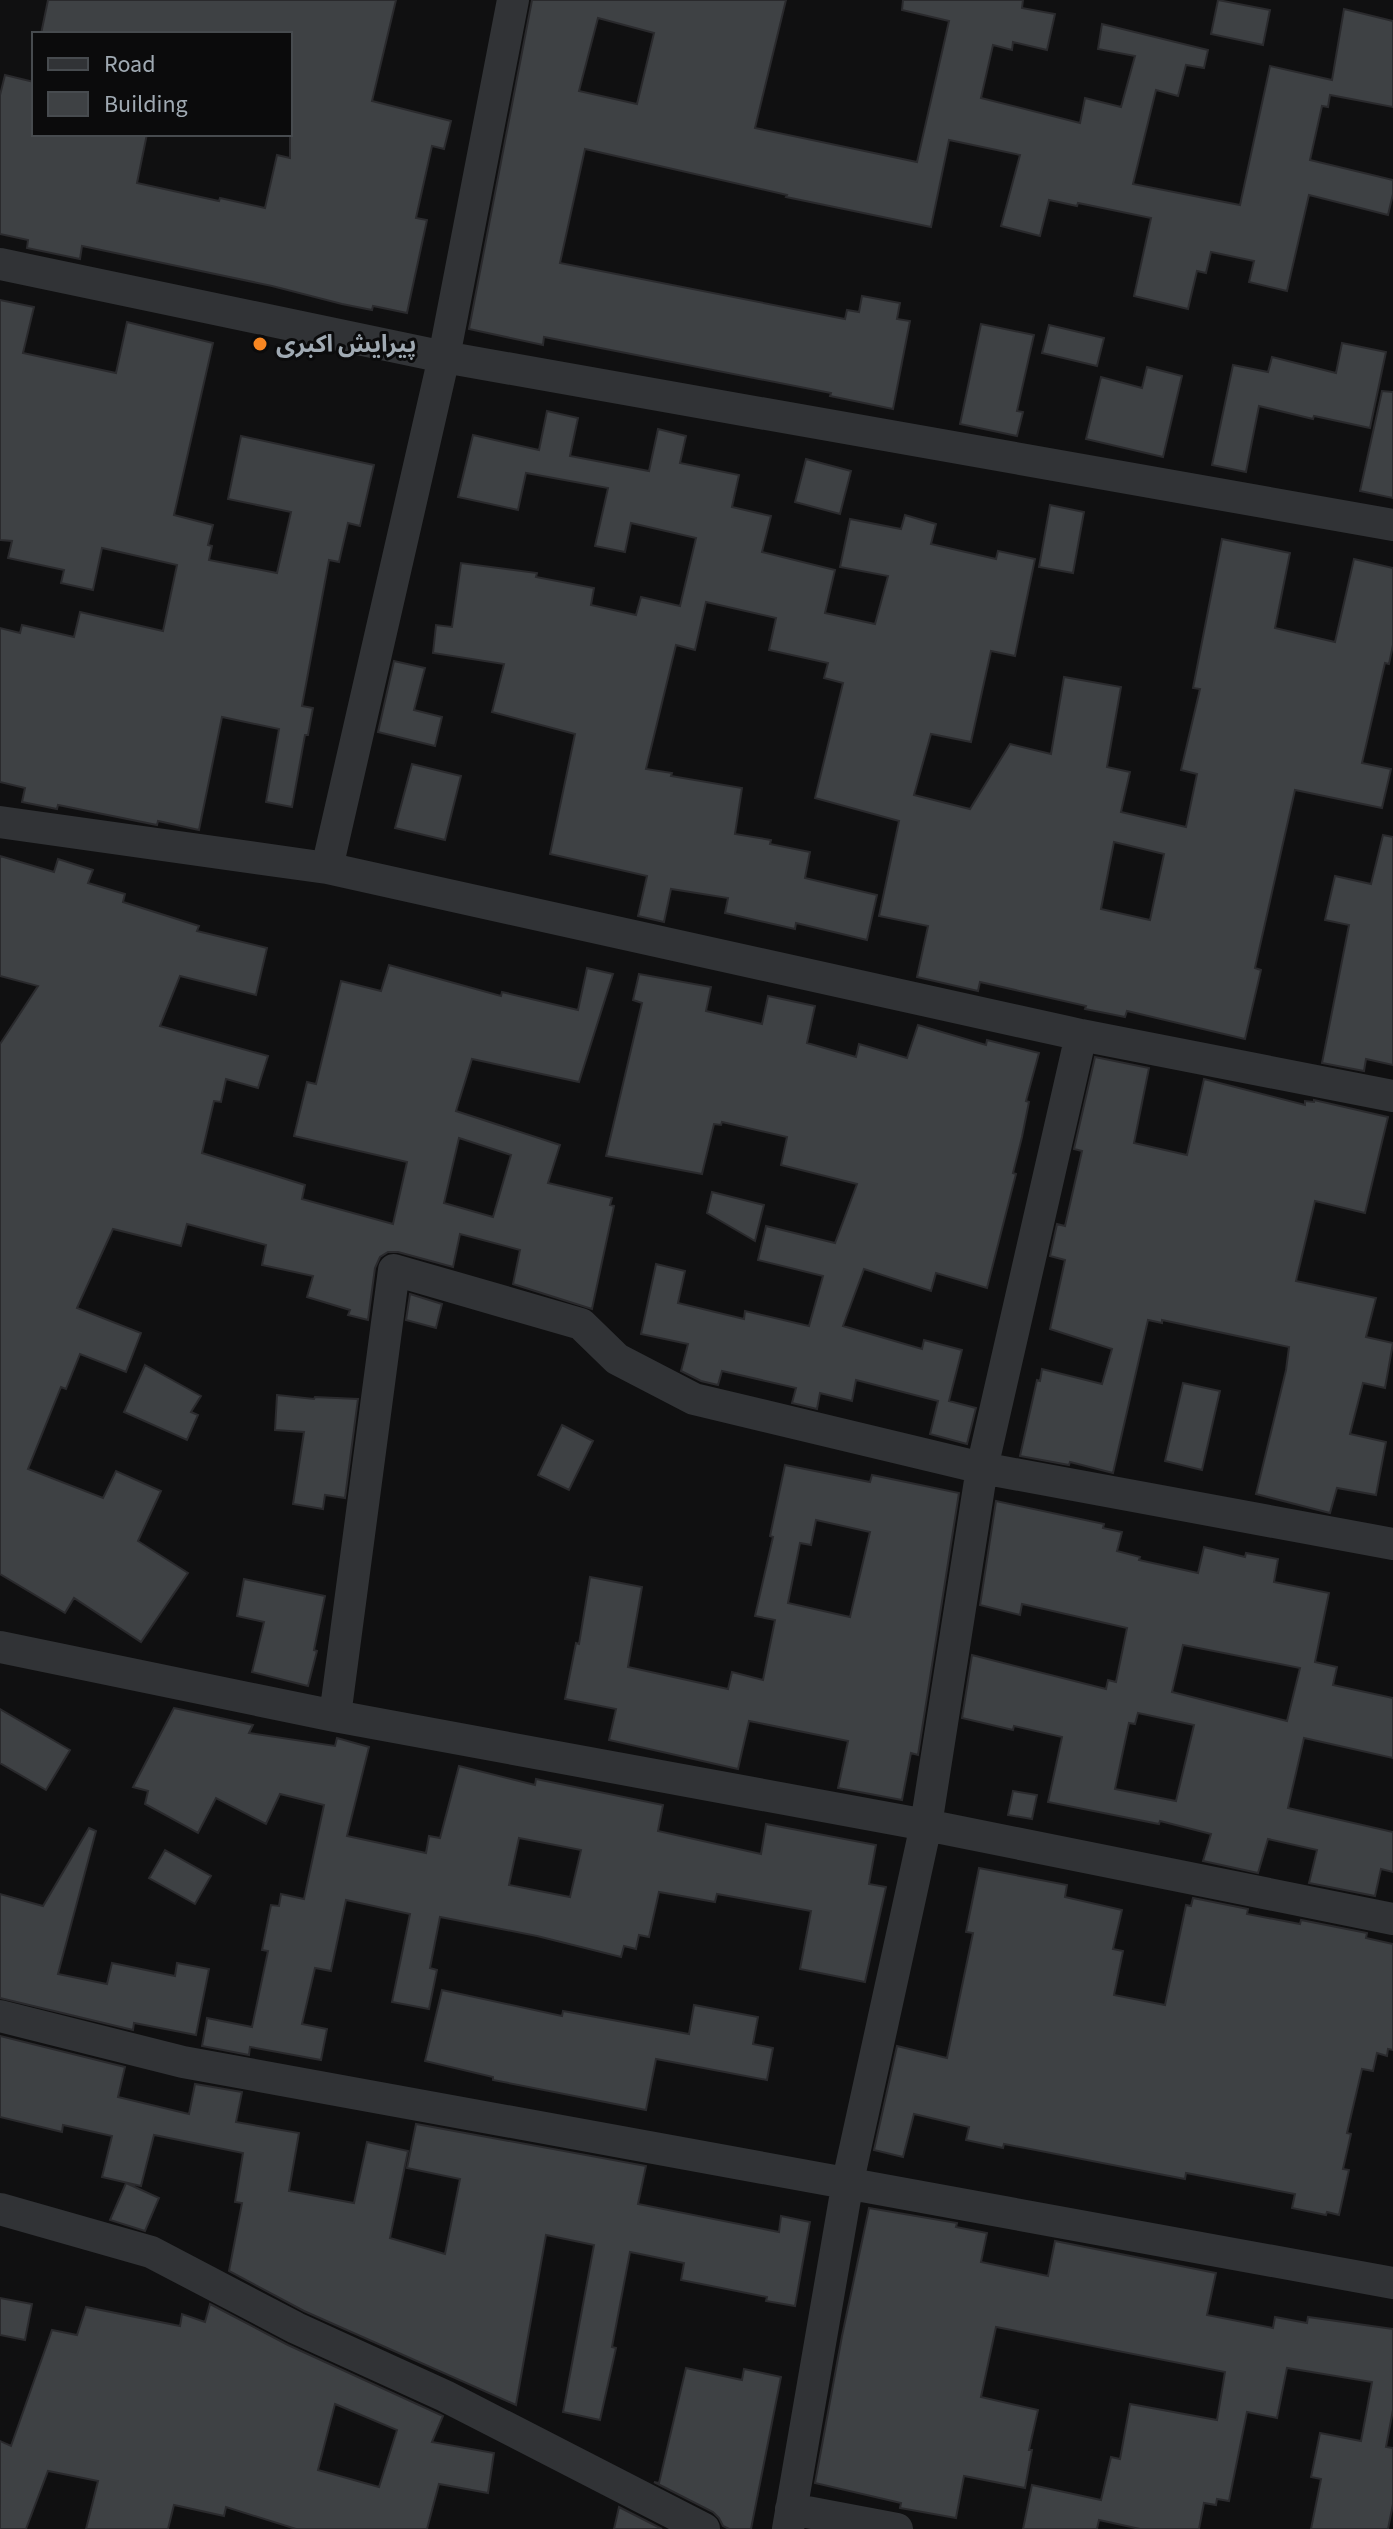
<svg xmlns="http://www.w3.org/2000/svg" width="1393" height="2529" viewBox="0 0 1393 2529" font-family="'Source Sans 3','Noto Sans Arabic',sans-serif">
<rect width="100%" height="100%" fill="#101011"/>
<path fill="#3e4144" stroke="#2a2a2d" stroke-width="2" fill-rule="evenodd" d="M48,0h348l-24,101 79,20 -7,28 -12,-3 -16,72 11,2 -20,93 -34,-7 -1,4 -30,-6 -70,-18 -190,-40 -2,13 -53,-11 1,-8 -28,-6v-139l5,-20 29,7v52h113l-10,49 82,18 1,-3 45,10 12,-53 13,3v-124h-249z
M532,0h254l-31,128 162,34 32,-141 -47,-11 1,-10h120l-1,8 33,6 -8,36 -34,-8 -1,8 -19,-5 -12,53 99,25 5,-25 36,9 14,-51 -37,-7 4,-25 106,26 -4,18 -18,-3 -8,31 -22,-6 -23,94 107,21 30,-139 62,14 12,-71 49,12v86l-63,-12 -2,12 -6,-1 -12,54 83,20v14l-5,21 -79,-20 -22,96 -38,-9 5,-21 -43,-9 -5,21 -9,-2 -9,38 -54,-13 17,-78 -73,-15 -1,3 -28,-6 -9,36 -39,-10 19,-71 -71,-15 -18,87 -145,-30 1,-2 -202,-46 -25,114 285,56 2,-9 12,2 3,-16 38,7 -3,16 13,2 -17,88 -63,-13 1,-3 -287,-56 -1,8 -74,-16zM598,18l56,15 -17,71 -58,-13z
M1218,0l52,10 -7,35 -52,-11z
M0,300l34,7 -11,46 93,20 11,-51 86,21 -39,172 39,10 -5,20 4,1 -3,14 68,13 14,-61 -63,-13 13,-63 133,29 -14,61 -12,-3 -9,39 -10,-2 -27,146 11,2 -5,27h-3l-13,72 -26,-5 13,-73 -57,-12 -23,113 -41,-9 -1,4 -99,-20 -1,4 -35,-7 3,-14 -25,-6v-154l20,5 2,-8 52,12 6,-25 83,19 14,-66 -75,-17 -9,42 -32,-7 3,-13 -56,-12 4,-17 -12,-1z
M981,324l53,11 -17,76 6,1 -6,24 -57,-12z
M1049,325l55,13 -7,28 -55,-13z
M1342,343l44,9 -16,76 -56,-12 -1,3 -54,-13 -13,66 -34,-7 21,-100 35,7 4,-15 64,16z
M1147,367l35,9 -19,81 -77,-18 15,-62 41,11z
M1382,391l11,1v106l-33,-7z
M547,411l31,7 -8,38 79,15 9,-42 28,7 -6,27 59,12 -7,32 39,9 -9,36 73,18 -10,43 50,11 13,-48 -48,-9 10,-48 51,10 4,-14 31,9 -5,20 65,15 2,-8 37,8 -20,97 -24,-5 -20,91 -40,-8 -17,61 56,14 40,-65 41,10 13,-77 57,10 -14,80 23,5 -9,40 65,15 11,-53 -16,-4 19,-81 -7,-1 29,-149 68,14 -15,75 60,14 19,-83 39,9v77l-4,19 -4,-1 -23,100 29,6 -9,39 -87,-18 -40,178 6,2 -16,69 -118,-28 -2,6 -40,-8 1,-3 -106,-24 -2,9 -61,-14 11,-51 -49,-10 20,-95 -84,-23 28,-115 -19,-5 4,-15 -59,-13 7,-32 -70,-16 -11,48 -19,-5 -30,124 26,4 -1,3 71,12 -7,46 36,6 -1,4 40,8 -5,26 72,17 -10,45 -71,-17 -1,6 -70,-16 3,-15 -57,-9 -7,33 -26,-6 9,-40 -97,-22 25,-120 -83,-22 12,-48 -71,-11 3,-28 16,2 9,-64 76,10 -1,4 58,11 -3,17 45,10 5,-18 39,9 16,-68 -65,-15 -6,29 -30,-6 13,-58 -82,-15 -8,37 -60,-13 15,-62 66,15zM1114,842l50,12 -14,66 -49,-11z
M806,459l45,12 -11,43 -45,-12z
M1050,505l34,7 -11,61 -34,-6z
M394,661l31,7 -11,42 28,7 -7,29 -57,-14z
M412,764l49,12 -16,64 -50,-12z
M1383,835l10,2v228l-27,-6 -2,12 -42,-8 27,-138 -24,-5 10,-44 36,8z
M0,856l54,16 4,-13 35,11 -5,13 37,11 -2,8 76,24 -2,5 70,17 -11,47 -76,-19 -20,50 108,30 -10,32 -32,-9 -5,23 -7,-1 -12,52 103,32 -3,14 91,25 14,-62 -113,-26 13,-54 9,2 25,-103 40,10 8,-26 112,31 1,-4 76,18 9,-42 26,6 -34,108 -107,-23 -16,52 104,34 -12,38 64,15 -2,7 4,1 -22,103 -79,-25 7,-34 -60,-16 -7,33 -55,-15h-10l-8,5 -5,11 -7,52 -20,-5 2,-5 -43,-13 6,-21 -51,-11 4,-20 -79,-21 -6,22 -68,-17 -36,79 64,25 -15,39 -46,-18 -14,35 -5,-2 -33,82 75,29 13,-27 45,20 -23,50 50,32 -47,69 -67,-44 -9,15 -65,-39v-530l38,-58 -38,-10zM459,1138l52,17 -18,62 -49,-14z
M639,974l72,13 -5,24 56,13 6,-28 47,10 -8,37 49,14 3,-13 48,14 11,-33 68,20 1,-5 52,13 -13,48 3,1 -7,35 -9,36 3,1 -29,114 -51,-15 -5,18 -67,-22 -21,57 79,23 2,-9 38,10 -13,51 27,7 -9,36 -37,-10 8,-33 -82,-21 -4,21 -32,-8 -3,16 -25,-6 4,-15 -74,-17 -4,14 -17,-4 -20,-10 7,-27 -47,-10 15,-70 29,7 -7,32 66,16 1,-8 64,15 14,-50 -65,-16 8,-34 69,17 22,-59 -76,-19 6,-28 -65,-15 -1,3 -7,-1 -12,50 -96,-18 36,-153 -9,-3z
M1095,1057l54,11 -15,75 53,12 17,-76 101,26v-4l9,1v-2l74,17 -23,96 -50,-12 -19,80 80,17 -10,39 27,6 -8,45 -22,-5 -13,51 36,8 -10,53 -39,-7 -7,25 -74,-19 30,-124 3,-23 -127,-27v3l-14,-3 -35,153 -43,-11 -1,3 -49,-9 17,-76 3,1 2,-12 60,15 10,-35 -62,-20 15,-69 -15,-4 7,-32 8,2 17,-75 -8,-2z
M712,1192l52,13 -9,36 -48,-28z
M410,1294l32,10 -6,24 -30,-8z
M145,1365l56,31 -10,16 7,3 -11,25 -63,-28z
M1183,1383l37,8 -18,79 -37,-9z
M277,1395l37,4 1,-2 43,2 -13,99 -20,-3 -2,14 -30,-5 11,-72 -29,-2z
M562,1425l31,16 -24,49 -31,-15z
M785,1465l85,17 2,-7 87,18 -41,262 -7,-2 -9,47 -64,-12 10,-47 -99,-20 -11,48 -129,-29 7,-31 -51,-10 11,-56 3,1 11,-67 52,10 -14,80 100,22 4,-17 31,8 12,-60 -20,-4 18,-79 -3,-1zM816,1520l54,12 -20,85 -62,-14 12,-60 11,2z
M996,1501l108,23 -1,4 19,4 -5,19 23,6 -1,3 59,13 6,-26 41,10 1,-4 32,6 -4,23 55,11 -14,69 22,5 -4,18 60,13v60l-89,-20 -16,70 105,24v40l-12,-3 -6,27 -66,-13 8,-33 -49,-11 -10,34 -55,-12 8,-27 -51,-13 -1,3 -111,-22 14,-65 -48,-11 -1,4 -51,-12 10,-63 134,34 2,-9 8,2 11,-54 -105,-24 -2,11 -40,-10zM1183,1645l117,23 -13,53 -115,-29zM1138,1713l56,12 -18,76 -61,-12 14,-66 6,1z
M244,1579l81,17 -11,54 3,1 -9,35 -56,-14 12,-50 -27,-6z
M174,1708l79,17 -4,8 86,13 2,-8 32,9 -22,89 79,17 3,-17 11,2 19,-72 76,19 1,-6 127,26 -5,26 103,23 5,-30 110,21 -7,39 17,3 -21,95 -65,-13 11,-58 -94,-17 -2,8 -56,-10 -10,45 -10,-2 -3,14 -12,-3 -3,11 -84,-21 -97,-19 -10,51 7,2 -8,39 -37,-7 18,-88 -64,-14 -15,71 -16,-3 -13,56 25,5 -6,31 -71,-13 -1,8 -47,-9 5,-28 45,9 16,-76 -6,-1 9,-45 8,1 2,-12 23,5 20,-94 -44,-11 -14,30 -50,-26 -18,35 -53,-29 3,-13 -15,-4zM519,1838l62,12 -11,47 -61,-12z
M0,1709l70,41 -24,40 -46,-27z
M1013,1791l24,4 -5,24 -24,-4z
M89,1828l7,3 -38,143 49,10 5,-21 63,13 2,-13 32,6 -13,66 -62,-12 -1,7 -133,-32v-104l43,12z
M165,1850l46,26 -16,28 -46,-26z
M979,1868l88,17 -2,12 57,13 -9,39 10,2 -9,44 51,10 21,-100 5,1 2,-8 55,11 -1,5 53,10 1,-4 66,13 -1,5 27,6v106l-5,-1 -1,7 -10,-3 -4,18 -11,-2 -15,64 4,1 -8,35 6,1 -10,45 -12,-3 -1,3 -34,-7 3,-14 -109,-21 -1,6 -181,-35 -1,4 -37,-8 3,-13 -55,-13 -11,43 -29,-7 23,-104 50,12 26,-125 -7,-1z
M442,1990l120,26 1,-5 126,23 5,-29 64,12 -5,27 20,4 -6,32 -111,-21 -10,51 -153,-30v-3l-68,-16z
M0,2036l125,31 -7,30 71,17 6,-30 47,8 -6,30 63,11 -10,58 65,12 13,-61 41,9 -18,87 55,16 15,-75 -53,-11 9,-44 230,42 -8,38 141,28 2,-16 29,6 -15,84 -29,-5 1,-4 -86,-17 3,-17 -54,-11 -18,95 4,1 -16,72 -37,-8 31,-167 -48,-10 -30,170 -212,-94 -75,-40 13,-68 -7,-1 8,-49 -89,-18 -13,51 -39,-9 10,-41 -49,-11 -1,7 -62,-15z
M126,2183l33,15 -14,33 -35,-11z
M869,2208l88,15 -1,4 31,6 -6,29 67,14 7,-35 161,32 -9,42 66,13 2,-11 32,6 1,-6 85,12v81l-7,37 7,1v56l-5,25h-77l10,-50 -10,-2 9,-44 41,8 11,-59 -85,-14 -10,50 -30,-6 -18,89 -12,-2 -1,6 -12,-2 -5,26h-59l-41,-9 -2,9h-74l9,-44 69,15 10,-43 9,2 10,-55 87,16 8,-48 -229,-45 -15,70 57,13 -9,40h3l-7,38 -61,-12 -8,42 -56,-10 1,-5 -86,-20 27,-147z
M0,2298l32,6 -7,36 -25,-5z
M210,2304l78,41 155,71 -11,26 62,11 -6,40 -49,-9 -12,45h-131l-70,-22 -2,9 -50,-11 -6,24h-82l12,-48 -50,-10 -22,58h-26v-88l11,5 41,-116 25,5 9,-28 94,19 2,-12 23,8zM335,2404l62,26 -18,57 -61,-17z
M686,2368l56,12 2,-11 37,8 -30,152h-22l-6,-3 -4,-8 -6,-6 -59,-30 5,1z
M619,2507l43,22h-48z"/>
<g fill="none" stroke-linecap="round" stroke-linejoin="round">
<path stroke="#313336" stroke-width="32" d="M0,264l444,93 949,168
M0,822l327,46 754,167 312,61
M327,868l117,-511 69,-357
M0,1647l335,69 591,109 467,94
M335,1716l59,-446 187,54 36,35 77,40 288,69 411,76
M0,2016l183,46 1210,221
M0,2209l151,43 145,76 149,68 259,133
M791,2509l106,20
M788,2529l60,-348 78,-356 56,-357 99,-433"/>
</g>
<circle fill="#f88621" stroke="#0b0b0c" stroke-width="3" cx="260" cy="344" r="8"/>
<g text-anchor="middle" stroke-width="6" stroke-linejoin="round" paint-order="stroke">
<g font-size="24" font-weight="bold" fill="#a0aab3" stroke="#0b0b0c" text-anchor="start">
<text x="276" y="352">پیرایش اکبری</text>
</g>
</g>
<rect x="32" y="32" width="260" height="104" fill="#0b0b0c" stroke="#474b4f" stroke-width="2"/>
<rect x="48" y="58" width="40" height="12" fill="#313336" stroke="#474b4f" stroke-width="2"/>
<text x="104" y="72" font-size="24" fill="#a0aab3">Road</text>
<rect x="48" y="92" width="40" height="24" fill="#3e4144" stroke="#474b4f" stroke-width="2"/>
<text x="104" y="112" font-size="24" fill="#a0aab3">Building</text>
</svg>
